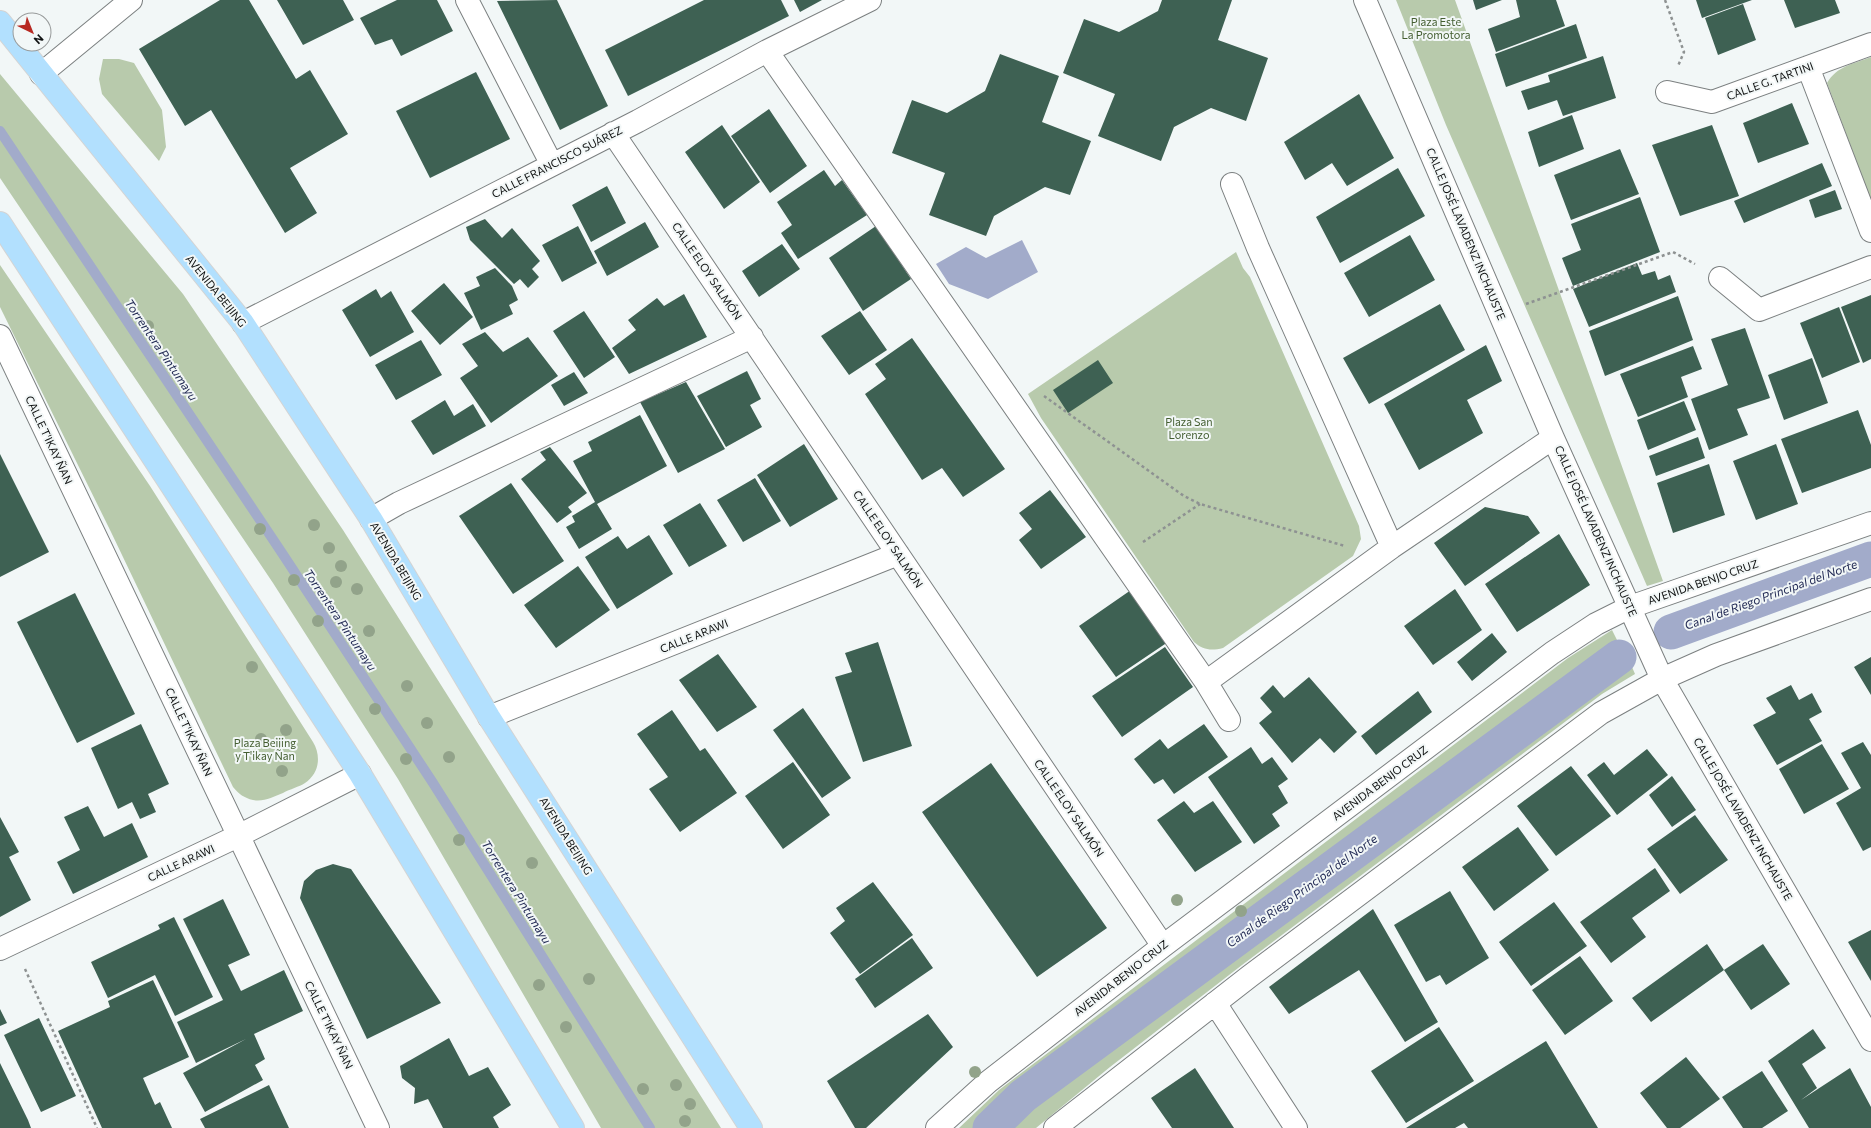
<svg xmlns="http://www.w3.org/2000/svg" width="1871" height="1128" viewBox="0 0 1871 1128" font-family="Commissioner,sans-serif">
<rect width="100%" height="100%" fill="#f2f7f7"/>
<path fill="#b8caac" d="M1396,0h59l208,581 -16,5 -201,-461z
M1871,57v143l-44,-117c10,-17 26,-19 44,-26z
M103,59h16l15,4 28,47 4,37 -7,14 -57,-67 -3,-15z
M0,74l183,220 160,236 378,598h-120l-203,-349 -125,-196 -273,-405z
M1236,252l7,16 7,9 109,249 2,13 -8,17 -130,92c-12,3 -20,2 -29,-6l-153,-224 -13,-24z
M0,265l150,221 163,256c8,13 7,31 -8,41 -6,4 -15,6 -22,10 -10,4 -19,9 -30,7 -9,-2 -14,-6 -20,-13l-122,-255 -111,-225z
M1612,630l8,16 -410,298 -189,144 -30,24 -16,16h-16l40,-38 569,-432z
M1632,667l3,7 -33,20 -360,271 -132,102 -74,61h-25l19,-18 216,-164 335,-248z"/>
<path fill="#a2abca" d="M1022,240l16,32 -50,27 -39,-15 -13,-20 30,-17 20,11z"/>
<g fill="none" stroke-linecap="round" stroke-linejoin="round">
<path stroke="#a2abca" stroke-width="10" d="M0,131l282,422 151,230 217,345"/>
<path stroke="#a2abca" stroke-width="35" d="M1671,632l200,-73
M990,1128l33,-32 596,-439"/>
</g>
<path fill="#3e6153" d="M220,0h29l47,79 14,-9 38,64 -58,34 27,45 -32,20 -74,-123 -26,16 -46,-77z
M277,0h66l11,20 -51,25z
M397,0h40l16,31 -52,25 -9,-17 -17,6 -15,-27z
M557,0l51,106 -48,24 -63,-129z
M704,0h77l8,16 -161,80 -23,-46z
M794,0h28l-22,12z
M1162,0h70l-14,40 50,18 -22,63 -35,-13 -37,19 -13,34 -63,-25 17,-42 -52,-21 21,-54 35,13 39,-21z
M1473,0h29l-26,10z
M1516,0h40l9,26 -69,26 -8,-23 32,-12z
M1696,0h56l-50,18z
M1784,0h51l5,13 -45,15z
M1743,4l13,36 -38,15 -13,-37z
M1576,24l11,34 -81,29 -11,-33z
M1000,54l59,22 -17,46 49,19 -21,54 -25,-8 -51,29 -8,20 -57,-21 16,-42 -53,-20 20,-53 35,13 38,-22z
M1603,56l13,42 -53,18 -6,-16 -29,10 -7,-19 29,-9 -2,-7z
M476,72l34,67 -80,39 -34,-67z
M1359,94l35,64 -47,28 -15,-23 -27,17 -21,-38z
M1792,103l17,41 -51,19 -15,-40z
M769,109l38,57 -37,27 -39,-57z
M1572,115l12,34 -45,18 -11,-35z
M722,125l38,57 -36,27 -39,-57z
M1712,125l27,71 -59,20 -28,-71z
M1620,149l19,45 -68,26 -17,-45z
M1822,163l10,23 -88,37 -10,-22z
M1398,168l27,48 -85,47 -24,-46z
M824,170l11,16 7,-6 25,35 -69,44 -17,-26 11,-8 -15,-23z
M607,186l19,37 -35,19 -19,-37z
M1835,190l7,19 -27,9 -6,-18z
M1640,197l20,55 -87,34 -11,-28 19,-8 -10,-26z
M485,219l17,19 10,-10 28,33 -8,8 7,8 -11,11 -8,-9 -6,5 -44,-44 -4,-13z
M645,222l14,25 -52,29 -13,-25z
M578,226l19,37 -35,19 -20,-37z
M876,226l35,53 -48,32 -34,-53z
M1410,235l25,45 -66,37 -25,-44z
M782,244l18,25 -41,28 -17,-26z
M1637,263l5,12 13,-4 3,9 12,-5 6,17 -87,35 -16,-38z
M495,268l17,18 6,14 -9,5 4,9 -32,16 -17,-37 16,-7 -4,-9z
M444,283l29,34 -33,28 -29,-34z
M376,289l5,9 10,-7 23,41 -44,25 -28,-47z
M684,294l23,43 -78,37 -17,-26 24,-18 -8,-10 29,-22 7,8z
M1871,295v64l-8,4 -22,-56z
M1678,296l15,44 -88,36 -16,-45z
M1440,304l25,46 -96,54 -26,-46z
M1839,307l21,55 -38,16 -22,-55z
M584,311l31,46 -31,21 -31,-47z
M860,311l27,39 -38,25 -28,-39z
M1745,328l25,70 -33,11 11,26 -39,15 -18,-51 37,-14 -17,-46z
M485,332l18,20 25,-15 30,39 -67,47 -31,-45 18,-12 -16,-22z
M912,338l93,131 -42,28 -21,-29 -20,12 -57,-86 21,-15 -11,-15z
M421,340l21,35 -46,25 -21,-35z
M1486,345l16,36 -35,19 16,33 -64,37 -35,-66z
M1693,346l9,23 -21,8 7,20 -50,20 -18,-43z
M1812,358l16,45 -44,17 -16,-45z
M1098,360l15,23 -45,30 -15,-23z
M747,371l14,28 -11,6 12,22 -36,20 -29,-51z
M574,372l14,21 -24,13 -13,-21z
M686,382l39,67 -47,24 -38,-71z
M445,400l9,16 19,-12 13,22 -53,29 -22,-34z
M1684,401l12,29 -48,20 -11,-30z
M1858,410l13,35v23l-69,25 -21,-54z
M640,415l27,51 -70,38 15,25 -33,20 -13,-22 9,-5 -3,-6 23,-14 -22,-41 19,-10 -4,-9z
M1698,437l7,21 -49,18 -7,-20z
M804,444l34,55 -48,28 -33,-52z
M1776,444l22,60 -42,16 -23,-59z
M550,447l37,46 -19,14 4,5 -15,11 -36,-44 25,-19 -6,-8z
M0,454l49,98 -49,25z
M1709,464l16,51 -52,18 -16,-50z
M755,478l26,43 -38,21 -26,-42z
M511,483l53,78 -51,33 -54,-78z
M1050,490l36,47 -45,32 -22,-29 13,-11 -13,-16z
M700,503l27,43 -38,21 -26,-42z
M1485,507l43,9 12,17 -75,53 -31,-43z
M1559,534l31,51 -73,47 -32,-48z
M649,535l24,39 -56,35 -32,-52 33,-21 9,13z
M578,566l32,44 -54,38 -32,-43z
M1455,589l27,41 -49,35 -29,-39z
M1131,590l37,52 -52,35 -37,-51z
M75,593l60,121 -58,29 -60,-121z
M1492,633l15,19 -35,29 -15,-19z
M878,642l34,104 -49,16 -28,-85 17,-5 -7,-19z
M1165,647l28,40 -71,50 -30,-41z
M718,654l39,53 -40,25 -38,-52z
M1871,657v38l-17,-28z
M1309,677l48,55 -23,21 -14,-15 -28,25 -33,-40 13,-11 -12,-14 13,-13 11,13z
M1791,685l8,15 13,-7 10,19 -13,7 13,22 -45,24 -24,-40 23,-12 -10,-15z
M1418,691l14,21 -56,43 -15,-19z
M803,708l48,70 -29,20 -49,-68z
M672,710l28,41 5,-3 32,45 -57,39 -31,-43 19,-12 -31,-43z
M141,724l28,60 -21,10 8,18 -16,7 -8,-17 -14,7 -27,-61z
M1204,724l24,33 -54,37 -11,-15 -9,5 -20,-25 26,-20 8,10z
M1863,742l8,13v92l-8,4 -27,-48 25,-15 -20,-35z
M1822,744l27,45 -45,25 -25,-45z
M1251,747l11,17 10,-7 16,22 -10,7 10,17 -16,11 8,12 -26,18 -46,-67z
M1647,749l21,26 -51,40 -30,-40 17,-13 10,13z
M793,762l37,53 -47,34 -38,-53z
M991,763l116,165 -70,49 -115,-165z
M1571,766l40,50 -55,40 -39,-50z
M1672,776l24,34 -24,17 -23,-32z
M1184,801l10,12 19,-12 29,41 -47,30 -38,-52z
M88,806l16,31 28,-14 16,34 -75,37 -16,-32 23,-12 -16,-33z
M1695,815l33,45 -48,34 -33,-45z
M0,817l19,35 -10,5 22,43 -31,17z
M1518,827l31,43 -55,41 -32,-44z
M333,864l18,5 90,134 -74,36 -67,-141 4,-17 12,-11z
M1655,868l15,23 -38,27 14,19 -35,26 -31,-41z
M873,882l40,53 -53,39 -30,-41 15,-12 -9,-13z
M1450,891l39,67 -43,27 -6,-10 -14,7 -32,-57z
M223,899l27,56 -22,10 13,26 43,-21 19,41 -49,23 11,25 -10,6 8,15 -58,32 -22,-39 63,-34 -50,24 -19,-41 46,-22 -40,-81z
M1554,902l33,44 -56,40 -32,-44z
M1373,909l65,113 -33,20 -46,-72 -70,44 -20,-27z
M174,917l39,80 -38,19 -20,-41 -47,23 -17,-36 69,-33 -2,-4z
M1871,930v51l-23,-39z
M912,938l21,30 -58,40 -20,-29z
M1707,944l17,26 -73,52 -19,-24z
M1763,944l27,40 -39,26 -27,-40z
M1580,956l33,45 -48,34 -33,-45z
M153,980l36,77 -46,21 12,27 5,-3 12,26h-70l-44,-97 52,-24 -2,-6z
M0,1009l7,14 -7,3z
M928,1014l25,33 -87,81h-11l-28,-47z
M39,1018l37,78 -35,16 -37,-77z
M1439,1027l35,54 -68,42 -35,-52z
M1813,1029l13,19 -24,16 15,24 -16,12 49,-32 21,39v21h-62l-41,-67z
M449,1038l20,38 19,-9 23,38 -18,12 6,11h-56l-15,-29 -14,5 1,-16 -13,-10 -2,-12z
M1546,1041l52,87h-130l-4,-5 -9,5h-49z
M1686,1057l34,42 -40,29h-13l-27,-35z
M0,1063l28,57 3,8h-31z
M1195,1068l39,60h-62l-21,-30z
M1762,1071l26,40 -26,17h-19l-21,-31z
M269,1085l20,43h-84l-5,-9z"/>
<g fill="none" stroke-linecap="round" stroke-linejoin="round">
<defs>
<path id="minor" d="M467,0l85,165
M1365,0l188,438 109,241 209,361
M767,51l439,631 23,38
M1808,67l63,164
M41,74l90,-74
M1667,92l45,10 159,-58
M613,133l550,813
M1232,184l26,64 134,299
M1720,278l39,32 112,-43
M243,323l395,-202 129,-70 103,-51
M0,336l378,792
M371,519l28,-16 353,-166
M1206,682l186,-135 161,-109
M489,717l409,-163
M0,949l238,-113 122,-62
M1215,1003l81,125
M937,1128l51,-46 175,-136 389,-293 44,-29 34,-17 241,-84
M1055,1128l195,-152 351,-263 61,-34 54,-24 155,-56"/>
<path id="major" d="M0,22l243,301 128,196 118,198 262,411
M0,223l360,551 213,354"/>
</defs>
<use href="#minor" stroke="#7c8081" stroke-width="24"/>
<use href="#major" stroke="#d4d4d4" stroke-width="24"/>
<path stroke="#8e9292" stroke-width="2.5" stroke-dasharray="3 3" stroke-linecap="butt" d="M1665,0l19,52 -6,14
M1526,304l147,-52 22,12
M1044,396l140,100 16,8 145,42
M1143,542l57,-38
M25,969l72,159"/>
<use href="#minor" stroke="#fff" stroke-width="22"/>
<use href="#major" stroke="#b2e0fe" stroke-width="22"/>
</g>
<g fill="#92a38a">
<circle cx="148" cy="326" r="6"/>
<circle cx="314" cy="525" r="6"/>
<circle cx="260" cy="529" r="6"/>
<circle cx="329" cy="548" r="6"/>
<circle cx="341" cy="566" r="6"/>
<circle cx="294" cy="580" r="6"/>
<circle cx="336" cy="582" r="6"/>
<circle cx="357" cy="589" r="6"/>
<circle cx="318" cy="621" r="6"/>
<circle cx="369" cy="631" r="6"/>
<circle cx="252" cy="667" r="6"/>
<circle cx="407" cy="686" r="6"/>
<circle cx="375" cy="709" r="6"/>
<circle cx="427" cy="723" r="6"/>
<circle cx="286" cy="730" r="6"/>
<circle cx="261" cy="739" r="6"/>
<circle cx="449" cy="757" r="6"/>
<circle cx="406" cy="759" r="6"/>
<circle cx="282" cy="771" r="6"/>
<circle cx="459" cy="840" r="6"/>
<circle cx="532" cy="863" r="6"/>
<circle cx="1177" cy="900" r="6"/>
<circle cx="1241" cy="911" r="6"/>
<circle cx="589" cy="979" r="6"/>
<circle cx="539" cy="985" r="6"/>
<circle cx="566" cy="1027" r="6"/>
<circle cx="975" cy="1072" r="6"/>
<circle cx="676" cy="1085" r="6"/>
<circle cx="643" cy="1089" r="6"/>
<circle cx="690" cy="1104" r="6"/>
<circle cx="685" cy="1121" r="6"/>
</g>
<g text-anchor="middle" stroke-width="4" stroke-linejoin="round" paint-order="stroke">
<g font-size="11" fill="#445e31" stroke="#f2f7f7">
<text x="1436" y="26">Plaza Este<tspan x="1436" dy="13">La Promotora</tspan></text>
<text x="1189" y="426">Plaza San<tspan x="1189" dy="13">Lorenzo</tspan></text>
<text x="265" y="747">Plaza Beijing<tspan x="265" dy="13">y T'ikay Ñan</tspan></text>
</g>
<g font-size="11" fill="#101212" stroke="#f2f7f7">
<text transform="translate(1770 81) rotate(-20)" y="4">CALLE G. TARTINI</text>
<text transform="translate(557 162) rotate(-27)" y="4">CALLE FRANCISCO SUÁREZ</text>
<text transform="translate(1466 234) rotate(67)" y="4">CALLE JOSÉ LAVADENZ INCHAUSTE</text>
<text transform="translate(707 271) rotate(56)" y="4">CALLE ELOY SALMÓN</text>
<text transform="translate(216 291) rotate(51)" y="4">AVENIDA BEIJING</text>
<text transform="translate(49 440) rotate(65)" y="4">CALLE T'IKAY ÑAN</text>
<text transform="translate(1596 531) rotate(66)" y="4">CALLE JOSÉ LAVADENZ INCHAUSTE</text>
<text transform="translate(888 539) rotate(56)" y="4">CALLE ELOY SALMÓN</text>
<text transform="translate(396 561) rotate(59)" y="4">AVENIDA BEIJING</text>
<text transform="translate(1703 582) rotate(-19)" y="4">AVENIDA BENJO CRUZ</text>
<text transform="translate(694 636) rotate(-22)" y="4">CALLE ARAWI</text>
<text transform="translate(189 732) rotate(65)" y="4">CALLE T'IKAY ÑAN</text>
<text transform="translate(1380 783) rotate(-37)" y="4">AVENIDA BENJO CRUZ</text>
<text transform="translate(1069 808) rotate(56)" y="4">CALLE ELOY SALMÓN</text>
<text transform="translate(1743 819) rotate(60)" y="4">CALLE JOSÉ LAVADENZ INCHAUSTE</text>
<text transform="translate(566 836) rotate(58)" y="4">AVENIDA BEIJING</text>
<text transform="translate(181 863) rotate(-25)" y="4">CALLE ARAWI</text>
<text transform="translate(1121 978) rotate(-38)" y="4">AVENIDA BENJO CRUZ</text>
<text transform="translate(329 1025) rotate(64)" y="4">CALLE T'IKAY ÑAN</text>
</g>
<g font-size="12" font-style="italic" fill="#232b55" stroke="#f2f7f7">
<text transform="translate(161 350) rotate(56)" y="4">Torrentera Pintumayu</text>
<text transform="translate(1771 595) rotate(-20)" y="4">Canal de Riego Principal del Norte</text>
<text transform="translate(340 620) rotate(56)" y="4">Torrentera Pintumayu</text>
<text transform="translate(1302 891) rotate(-36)" y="4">Canal de Riego Principal del Norte</text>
<text transform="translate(516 892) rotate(58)" y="4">Torrentera Pintumayu</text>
</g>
</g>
<g transform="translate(32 32) rotate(137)"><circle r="19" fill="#f2f7f7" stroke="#989b9b"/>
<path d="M0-3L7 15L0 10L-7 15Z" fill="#b72922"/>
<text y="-6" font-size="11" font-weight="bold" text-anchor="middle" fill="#101212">N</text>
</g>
</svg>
